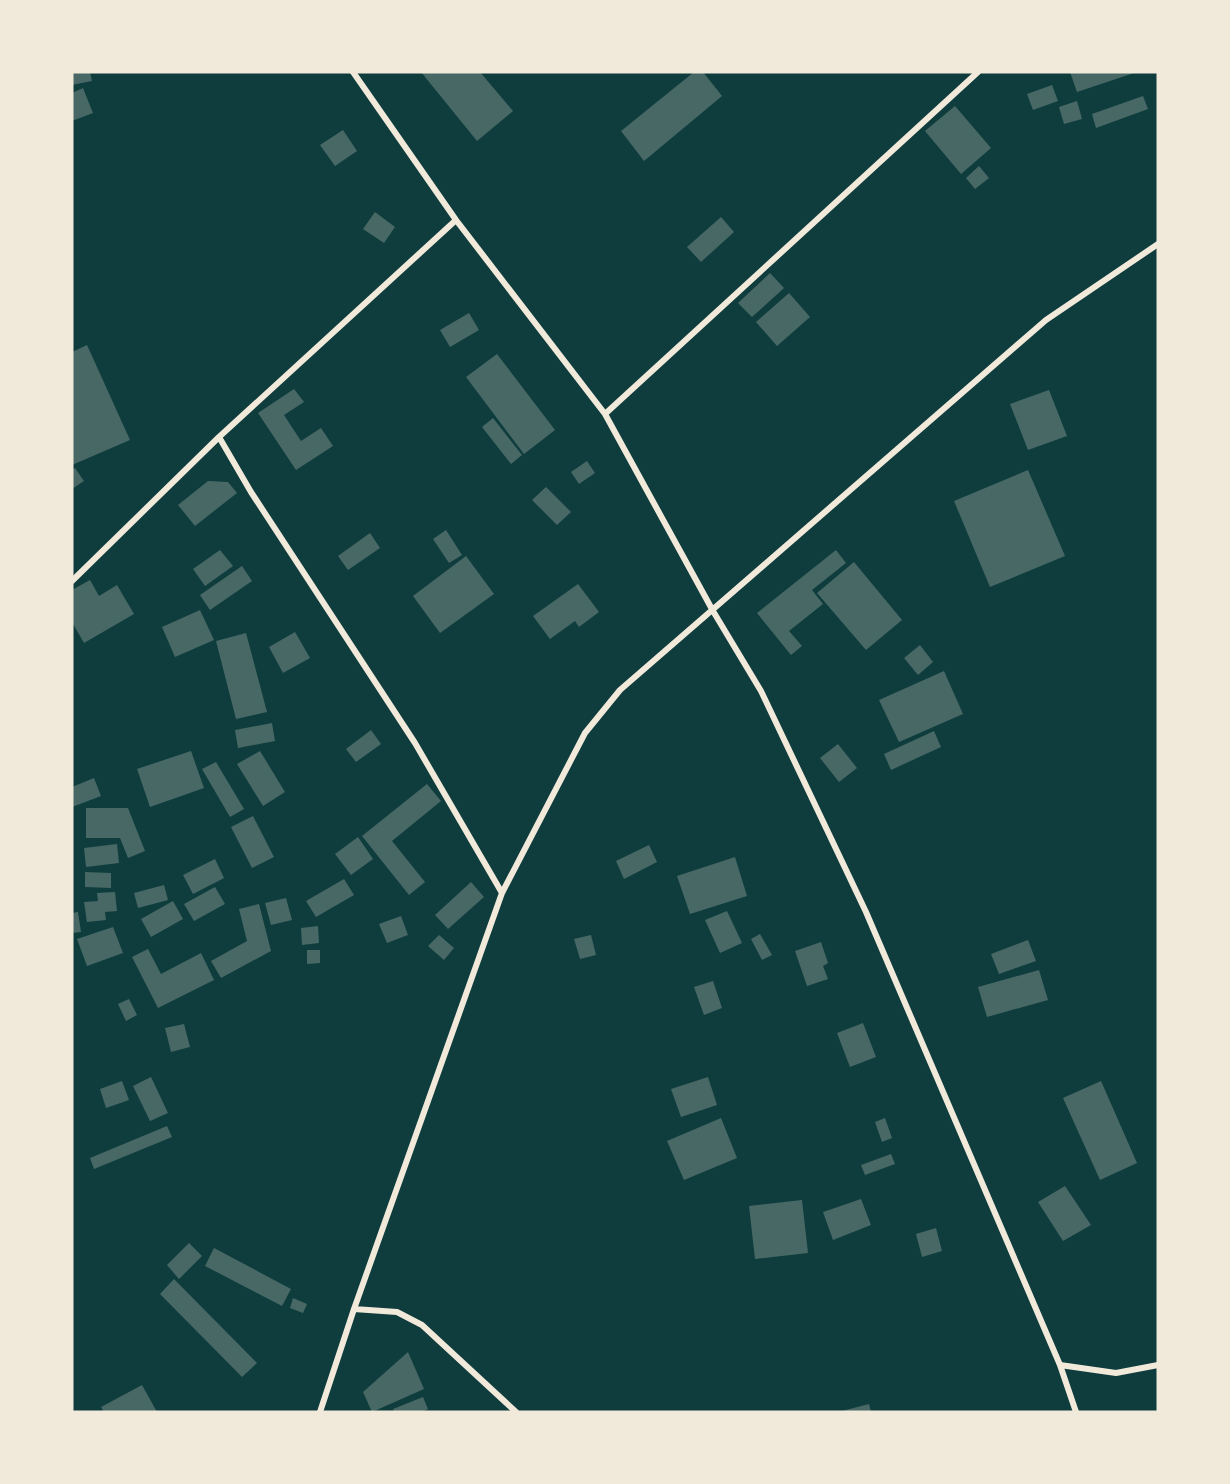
<svg xmlns="http://www.w3.org/2000/svg" width="1230" height="1484" viewBox="0 0 1230 1484" font-family="Mulish,sans-serif">
<rect width="100%" height="100%" fill="#0f3d3e"/>
<path fill="#486865" d="M72,72h18l2,9 -20,4z
M421,72h59l33,39 -36,30z
M694,72h9l19,24 -78,65 -23,-30z
M1070,72h67l-60,20z
M1052,85l6,16 -25,9 -6,-16z
M83,88l10,25 -21,8v-28z
M1143,96l5,13 -52,19 -4,-14z
M1077,101l5,18 -18,5 -5,-17z
M955,106l36,42 -30,26 -36,-43z
M343,130l14,21 -22,15 -15,-21z
M979,166l10,12 -14,11 -9,-11z
M375,212l20,15 -11,16 -21,-14z
M721,217l13,15 -33,30 -14,-15z
M770,273l14,15 -32,29 -14,-14z
M789,293l21,24 -33,29 -21,-24z
M469,313l10,17 -29,17 -10,-17z
M87,345l43,95 -58,25v-113z
M497,354l58,76 -31,24 -58,-77z
M294,389l10,13 -20,13 17,26 20,-13 12,18 -37,24 -38,-57z
M1049,390l18,46 -39,14 -18,-46z
M493,418l29,37 -11,9 -29,-37z
M587,461l8,12 -16,11 -8,-12z
M75,468l9,13 -12,8v-19z
M1028,470l37,86 -75,31 -36,-86z
M208,481l20,1 9,11 -42,33 -17,-21z
M546,487l25,25 -14,13 -25,-25z
M446,530l16,25 -13,8 -16,-24z
M370,533l10,15 -32,22 -10,-14z
M220,550l13,16 -28,20 -12,-17z
M836,550l10,13 -34,27 11,14 -34,27 13,15 -11,9 -34,-42z
M466,556l28,38 -54,39 -27,-37z
M854,562l48,58 -36,30 -49,-57z
M242,566l10,15 -42,29 -10,-15z
M90,580l9,16 18,-11 17,29 -50,29 -12,-21v-32z
M578,584l21,28 -20,15 -4,-6 -25,18 -17,-23z
M200,610l14,30 -39,17 -13,-30z
M295,632l15,26 -27,15 -14,-26z
M246,633l21,79 -31,7 -20,-78z
M920,645l13,17 -15,13 -14,-17z
M944,671l19,43 -64,28 -20,-42z
M272,723l3,18 -37,7 -3,-18z
M371,730l10,14 -25,18 -10,-13z
M934,731l7,16 -50,23 -7,-16z
M838,744l19,24 -18,14 -19,-24z
M191,751l13,37 -54,19 -13,-38z
M260,751l25,41 -22,14 -26,-42z
M216,762l28,47 -14,8 -28,-48z
M94,778l7,18 -29,11v-20z
M427,784l14,17 -49,40 33,41 -16,13 -47,-59z
M86,808h42l17,43 -17,7 -8,-20h-34z
M253,816l21,41 -22,11 -21,-41z
M358,837l15,22 -22,16 -16,-21z
M117,844l2,19 -33,4 -2,-19z
M649,845l8,17 -33,17 -8,-18z
M735,857l12,39 -57,18 -13,-38z
M215,859l9,19 -31,16 -10,-19z
M85,872l26,1v15l-26,-1z
M344,879l10,16 -38,22 -10,-16z
M471,882l13,15 -36,32 -13,-14z
M164,885l4,15 -30,8 -4,-15z
M215,887l10,17 -31,17 -10,-17z
M115,892l2,19 -12,1 1,8 -19,2 -3,-20 14,-1 -1,-8z
M286,898l6,22 -21,5 -6,-22z
M173,901l10,18 -32,18 -10,-18z
M259,904l12,47 -50,27 -10,-17 36,-20 -8,-32z
M727,911l15,32 -22,10 -15,-33z
M78,912l3,20 -9,1v-20z
M401,916l7,19 -21,8 -8,-19z
M318,926l1,17 -17,2 -1,-17z
M113,927l10,26 -36,13 -10,-27z
M760,934l12,21 -10,5 -11,-21z
M439,935l15,13 -10,12 -16,-14z
M591,935l5,20 -16,4 -6,-20z
M1028,940l8,21 -37,13 -8,-20z
M821,942l7,21 -5,3 5,13 -21,7 -12,-35z
M148,949l13,25 40,-21 13,27 -56,28 -26,-51z
M307,950h13v13l-13,1z
M1039,970l9,30 -61,17 -9,-30z
M713,981l9,27 -18,7 -10,-28z
M129,999l8,16 -11,6 -8,-17z
M863,1023l13,34 -26,10 -13,-34z
M184,1024l6,23 -19,5 -6,-24z
M151,1077l17,36 -18,8 -17,-35z
M708,1077l9,28 -36,12 -10,-28z
M122,1081l7,19 -23,8 -6,-19z
M1101,1081l36,82 -37,17 -37,-82z
M721,1118l16,40 -53,22 -17,-39z
M885,1118l7,20 -10,4 -7,-20z
M167,1126l5,11 -78,32 -4,-11z
M891,1154l4,10 -30,11 -4,-10z
M1065,1186l26,39 -28,16 -25,-39z
M861,1199l10,26 -38,15 -10,-28z
M802,1200l6,53 -53,6 -6,-53z
M936,1228l6,23 -20,6 -6,-23z
M189,1243l13,13 -23,23 -12,-14z
M214,1248l77,41 -9,17 -77,-40z
M174,1279l83,84 -15,14 -82,-83z
M293,1298l14,6 -4,9 -13,-5z
M408,1352l16,37 -52,23 -9,-20z
M142,1385l15,27h-53l-3,-5z
M423,1397l5,12 -6,3h-28l-1,-3z
M869,1404l2,8h-29v-1z"/>
<g fill="none" stroke-linecap="round" stroke-linejoin="round">
<path stroke="#f1e9da" stroke-width="6" d="M353,72l103,148 149,194 108,197 48,80 105,221 194,453 16,47
M605,414l373,-342
M219,437l32,55 164,251 87,150
M72,581l147,-144 237,-217
M354,1309l43,3 25,13 94,87
M1060,1365l56,8 42,-8
M320,1412l34,-103 148,-416 83,-160 35,-43 426,-370 112,-76"/>
</g>
<rect width="1230" height="1484" fill="none" stroke="#f1e9da" stroke-width="147"/>
</svg>
